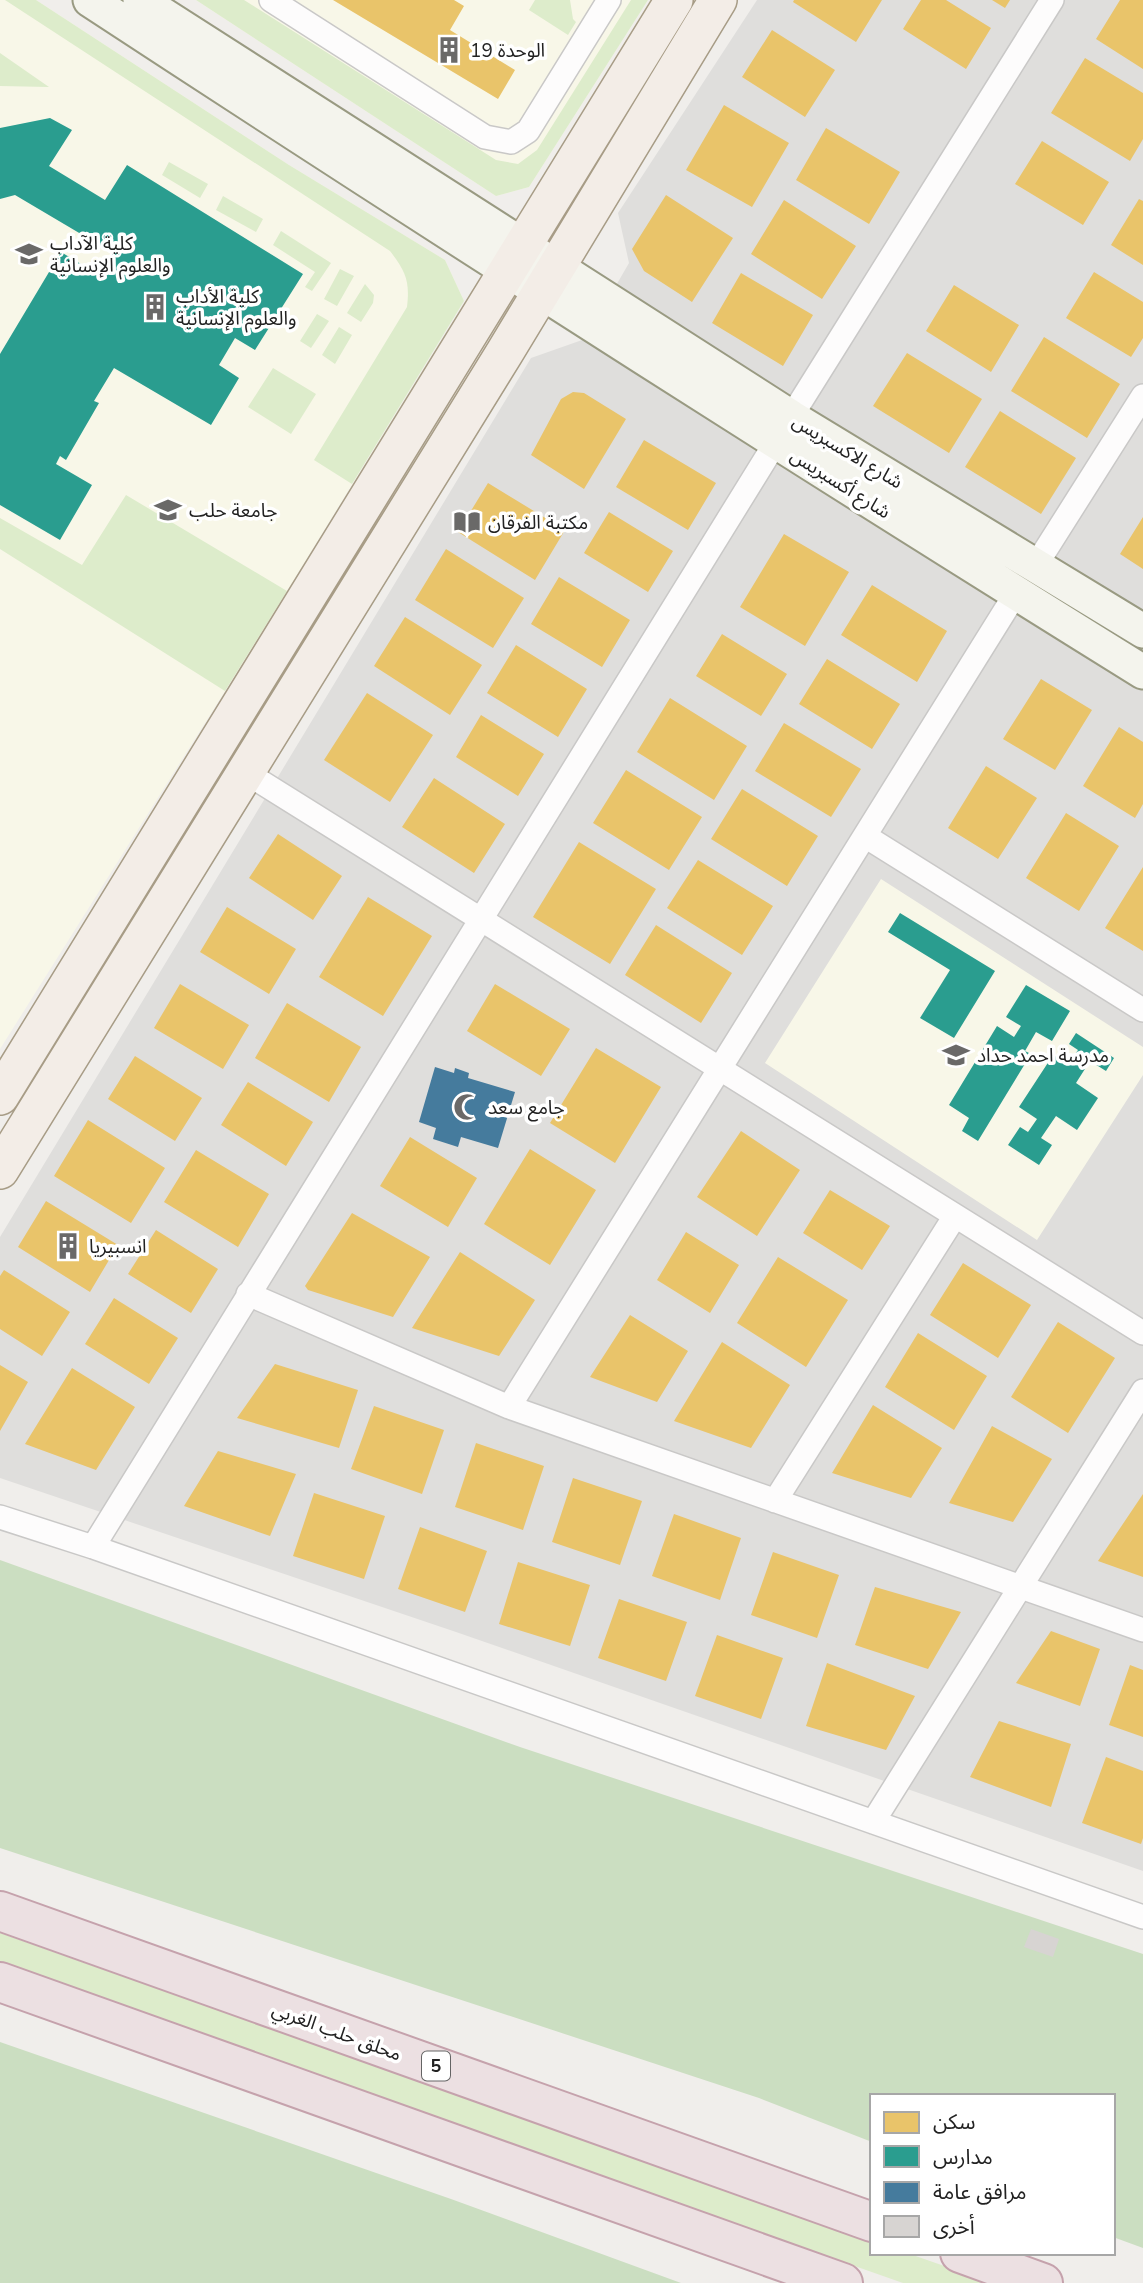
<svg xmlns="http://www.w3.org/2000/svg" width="1143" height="2283" viewBox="0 0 1143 2283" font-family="'Nunito Sans','Noto Sans Arabic',sans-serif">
<rect width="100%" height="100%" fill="#f0eeeb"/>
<path fill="#dfdedc" d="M757,0h386v1871l-687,-239 -456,-154v-241l531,-879 54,-19 44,-76 -11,-50z"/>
<path fill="#f8f7e8" d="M0,0h36l253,165 156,95 19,41 -205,336 -259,412z
M196,0h452l-119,187 -33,9z
M881,879l262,168v28l-106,165 -272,-177z"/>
<path fill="#ddeccb" d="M5,0h31l253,165 156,95 19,41 -112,183 -38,-24 93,-153c3,-26 -1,-35 -17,-56z
M196,0h48l252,160 22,4 19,-14 94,-150h17l-119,187 -33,9z
M535,0h35l3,19 3,3 -8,13 -39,-25z
M0,53l49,34 -49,-1z
M169,162l39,22 -8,14 -38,-23z
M223,196l40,23 -7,13 -40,-22z
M281,231l50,32 -19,28 -7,-4 10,-15 -42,-27z
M340,269l14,7 -17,30 -13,-7z
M365,284l9,11 -1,8 -12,19 -14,-9z
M317,314l12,7 -18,27 -11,-7z
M339,327l13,8 -17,29 -13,-9z
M273,368l43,26 -25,40 -43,-27z
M126,495l161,96 -62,100 -225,-142v-31l82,47z
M0,1933l872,308v12h35l86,30h-90l-903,-317z"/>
<path fill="#cbdec1" d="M0,1560l520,187 623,207v294l-30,-11v-141h-241v46l-113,-44 -759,-250z
M0,2042l451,157 230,84h-681z"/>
<path fill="#e9c46a" d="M333,0h121l10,6 -14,24 65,40 -17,29z
M794,0h88l-26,42 -63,-40z
M921,0h25l45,28 -25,41 -63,-40z
M992,0h18l-5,8z
M1120,0h23v69l-47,-30z
M772,30l63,40 -30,47 -63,-40z
M1085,58l58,35v46l-13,22 -79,-48z
M724,105l65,38 -37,64 -66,-37z
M826,128l74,44 -31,52 -73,-44z
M1042,141l67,41 -26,43 -68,-41z
M666,195l67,43 -41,64 -48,-31 -12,-22z
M1139,199l4,2v64l-32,-20z
M784,200l72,46 -34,53 -71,-45z
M1094,272l49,30v36l-12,19 -65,-39z
M741,273l72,42 -30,51 -71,-43z
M954,285l65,40 -28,47 -65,-41z
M1044,337l76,47 -33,54 -76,-47z
M907,353l75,46 -33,54 -76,-47z
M573,392l11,1 42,26 -42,70 -53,-34 30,-56z
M1000,411l76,47 -35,56 -76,-47z
M644,440l72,43 -28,47 -72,-43z
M488,483l77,47 -30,50 -77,-48z
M609,512l64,39 -25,41 -64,-39z
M1143,517v52l-23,-15z
M784,534l65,38 -44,74 -65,-39z
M446,549l78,49 -31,50 -78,-48z
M559,577l71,43 -28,47 -71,-43z
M872,585l75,46 -30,51 -76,-47z
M405,617l77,48 -32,50 -76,-49z
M722,634l65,40 -26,42 -65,-40z
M516,645l71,44 -29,48 -71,-44z
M827,659l73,45 -28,45 -73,-45z
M1041,679l51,31 -37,60 -52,-31z
M367,693l66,42 -43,67 -66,-42z
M670,698l77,48 -33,54 -77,-48z
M481,715l63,39 -26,42 -62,-39z
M784,723l77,46 -30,48 -76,-46z
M1119,727l24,15v62l-8,14 -52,-32z
M986,766l51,32 -39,61 -50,-31z
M626,770l76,47 -33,53 -76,-47z
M434,778l71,46 -31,49 -72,-46z
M742,789l76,47 -31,50 -76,-47z
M1066,813l53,33 -40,65 -53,-33z
M278,834l64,42 -29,44 -64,-42z
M579,842l77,47 -46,75 -77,-47z
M698,860l75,46 -31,49 -75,-47z
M1143,867v84l-38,-23z
M368,897l64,39 -49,80 -64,-39z
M227,907l69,42 -27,45 -69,-42z
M656,925l76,48 -31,50 -76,-48z
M180,984l69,41 -26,44 -69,-41z
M495,984l75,45 -29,47 -74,-45z
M287,1003l74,44 -32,55 -74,-44z
M596,1048l65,39 -46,76 -65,-40z
M135,1056l67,42 -27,43 -67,-42z
M248,1082l65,40 -27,44 -65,-41z
M88,1120l77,48 -34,55 -77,-47z
M741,1131l59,39 -43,66 -60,-39z
M410,1137l67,41 -29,49 -68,-41z
M530,1149l66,41 -46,75 -66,-41z
M196,1150l73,44 -31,53 -74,-45z
M830,1190l60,36 -28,44 -59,-37z
M46,1201l72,44 -28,47 -72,-45z
M352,1213l78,44 -37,60 -85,-27 -3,-4z
M156,1230l62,39 -27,44 -63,-39z
M686,1232l53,33 -29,48 -53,-33z
M460,1252l75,48 -36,56 -87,-28z
M778,1257l70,43 -42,67 -69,-44z
M963,1263l68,42 -33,53 -68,-43z
M4,1270l66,42 -28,44 -42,-27v-53z
M114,1298l64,40 -29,46 -64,-40z
M630,1315l58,36 -31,51 -67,-25z
M1058,1322l57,36 -47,75 -57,-36z
M918,1333l69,43 -33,54 -69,-43z
M722,1342l68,43 -39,63 -77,-27z
M275,1364l83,26 -19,58 -102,-30z
M0,1365l28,17 -28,49z
M72,1368l63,39 -39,63 -71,-26z
M873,1405l69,43 -31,50 -79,-25z
M374,1406l70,24 -22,64 -71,-25z
M992,1426l60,33 -39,63 -64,-19z
M476,1443l68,23 -21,64 -68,-23z
M218,1451l78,23 -26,62 -86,-30z
M573,1478l69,23 -22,64 -68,-23z
M314,1493l71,23 -21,63 -71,-23z
M1143,1494v83l-45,-16z
M674,1514l67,24 -21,62 -68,-24z
M420,1527l67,24 -22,61 -67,-23z
M773,1552l66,23 -22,63 -66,-23z
M518,1562l72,23 -20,61 -71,-22z
M875,1587l86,25 -33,57 -73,-24z
M619,1599l68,23 -21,59 -68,-23z
M1051,1631l49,18 -20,57 -64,-23z
M717,1635l66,23 -22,61 -66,-23z
M827,1663l88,33 -29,54 -80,-24z
M1130,1665l13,5v67l-34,-12z
M999,1721l72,23 -20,63 -81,-30z
M1106,1757l37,14v67l-2,6 -59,-21z"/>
<path fill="#2a9d8f" d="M50,118l22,12 -23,36 56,34 22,-35 176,109 -48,76 -20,-12 -16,27 20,13 -28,47 -97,-57 -20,33 5,2 -33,57 -6,-4 -4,8 36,21 -32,55 -60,-35v-151l61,-102 38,23 14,-22 -98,-58 -15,4v-71z
M900,913l95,58 -41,67 -34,-20 30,-48 -62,-38z
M1026,985l44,26 -18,30 -16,-9 -11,19 6,3 -53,87 -16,-10 7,-13 -20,-13 48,-79 17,11 7,-11 -15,-9z
M1076,1033l38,25 -8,13 -16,-10 -14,22 22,15 -21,32 -21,-14 -15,22 11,7 -13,20 -31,-20 12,-18 8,5 9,-13 -18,-12 34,-52 15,9 10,-14 -9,-6z"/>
<path fill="#457b9d" d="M435,1067l19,6 1,-5 14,5 -1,5 47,14 -17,56 -37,-11 -3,10 -25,-8 3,-11 -17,-6z"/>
<path fill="#d7d4d2" d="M1031,1929l28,10 -6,18 -29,-10z"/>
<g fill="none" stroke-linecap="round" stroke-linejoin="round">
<defs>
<path id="street" d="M271,0l214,137 26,5 17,-11 81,-131
M791,417l261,-417
M1036,565l107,-169
M245,772l898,561
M865,836l278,174
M248,1294l261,113 634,223
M509,1407l507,-814
M775,1501l180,-285
M0,1517l93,30 1050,370
M93,1547l683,-1105
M873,1822l270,-431"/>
<path id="secondary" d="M90,0c348,228 699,452 1053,672
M140,0l651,417 352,214"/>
<path id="primary" d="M0,1096l674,-1096
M0,1170l505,-818 213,-352"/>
<path id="highway" d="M0,1911l872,311
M0,1982l843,301
M960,2253l83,30"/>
</defs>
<use href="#street" stroke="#c9c8c7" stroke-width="26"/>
<use href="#secondary" stroke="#999a82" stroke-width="37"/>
<use href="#primary" stroke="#a79c86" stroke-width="40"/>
<use href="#highway" stroke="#c5a2ac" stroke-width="42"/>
<use href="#street" stroke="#fdfcfc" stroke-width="23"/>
<use href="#secondary" stroke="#f4f4ed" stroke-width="33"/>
<use href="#primary" stroke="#f3ede7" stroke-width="37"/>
<use href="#highway" stroke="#ece0e2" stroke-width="38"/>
</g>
<defs>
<symbol id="building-bare" viewBox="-9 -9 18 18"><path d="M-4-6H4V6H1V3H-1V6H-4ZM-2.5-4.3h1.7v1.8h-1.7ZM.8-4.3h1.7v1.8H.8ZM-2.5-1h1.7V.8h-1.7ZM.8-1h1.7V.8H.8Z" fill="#6a6968" stroke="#fff" stroke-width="2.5" paint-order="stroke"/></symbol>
<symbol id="university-bare" viewBox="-9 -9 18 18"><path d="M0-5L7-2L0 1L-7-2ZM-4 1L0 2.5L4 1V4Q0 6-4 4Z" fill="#6a6968" stroke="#fff" stroke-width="2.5" paint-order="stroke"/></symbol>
<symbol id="library-bare" viewBox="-9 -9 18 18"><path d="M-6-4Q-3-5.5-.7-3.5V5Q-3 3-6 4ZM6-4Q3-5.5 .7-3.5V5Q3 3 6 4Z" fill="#6a6968" stroke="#fff" stroke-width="2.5" paint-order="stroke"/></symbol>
<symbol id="school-bare" viewBox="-9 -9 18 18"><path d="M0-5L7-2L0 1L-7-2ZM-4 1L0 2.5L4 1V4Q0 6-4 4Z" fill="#6a6968" stroke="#fff" stroke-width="2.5" paint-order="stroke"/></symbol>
<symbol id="mosque-bare" viewBox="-9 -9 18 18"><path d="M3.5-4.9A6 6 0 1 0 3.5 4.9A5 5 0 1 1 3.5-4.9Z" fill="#6a6968" stroke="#fff" stroke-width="2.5" paint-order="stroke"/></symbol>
</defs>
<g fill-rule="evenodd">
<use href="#building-bare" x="430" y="31" width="38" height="38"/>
<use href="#university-bare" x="10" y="235" width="38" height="38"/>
<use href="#building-bare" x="136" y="288" width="38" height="38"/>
<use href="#university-bare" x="149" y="491" width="38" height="38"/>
<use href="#library-bare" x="448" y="503" width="38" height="38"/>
<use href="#school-bare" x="937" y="1036" width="38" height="38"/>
<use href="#mosque-bare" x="448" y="1088" width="38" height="38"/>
<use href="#building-bare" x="49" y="1227" width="38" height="38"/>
</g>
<g text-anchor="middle" stroke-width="7" stroke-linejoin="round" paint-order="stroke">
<rect fill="#fff" stroke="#646464" stroke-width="2" x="422" y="2051.5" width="28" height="29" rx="5"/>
<g font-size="18" font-weight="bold" fill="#222">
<text x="436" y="2072">5</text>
</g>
<g font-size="19" fill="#222" stroke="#fff" text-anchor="start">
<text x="470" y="57">الوحدة 19</text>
<text x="50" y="250">كلية الآداب<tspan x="50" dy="22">والعلوم الإنسانية</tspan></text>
<text x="176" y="303">كلية الأداب<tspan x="176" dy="22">والعلوم الإنسانية</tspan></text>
<text x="189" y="517">جامعة حلب</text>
<text x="488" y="529">مكتبة الفرقان</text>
<text x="977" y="1062">مدرسة احمد حداد</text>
<text x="488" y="1114">جامع سعد</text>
<text x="89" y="1253">انسبيريا</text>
</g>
<g font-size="19" fill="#222" stroke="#fff">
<text transform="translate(848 451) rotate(31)" y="7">شارع الاكسبريس</text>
<text transform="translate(841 483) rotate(32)" y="7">شارع أكسبريس</text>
<text transform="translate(337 2031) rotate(20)" y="7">محلق حلب الغربي</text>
</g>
</g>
<rect x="870" y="2094" width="245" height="161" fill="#ffffff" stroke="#a7a7a7" stroke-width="2"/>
<rect x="884" y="2112" width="35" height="21" fill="#e9c46a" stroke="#a7a7a7" stroke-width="2"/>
<text x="933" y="2129" font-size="21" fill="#222222">سكن</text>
<rect x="884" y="2146" width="35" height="21" fill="#2a9d8f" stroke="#a7a7a7" stroke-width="2"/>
<text x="933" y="2164" font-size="21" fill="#222222">مدارس</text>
<rect x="884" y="2182" width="35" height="21" fill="#457b9d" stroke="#a7a7a7" stroke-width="2"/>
<text x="933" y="2199" font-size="21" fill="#222222">مرافق عامة</text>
<rect x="884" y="2216" width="35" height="21" fill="#d7d4d2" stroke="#a7a7a7" stroke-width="2"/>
<text x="933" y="2234" font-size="21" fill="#222222">أخرى</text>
</svg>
